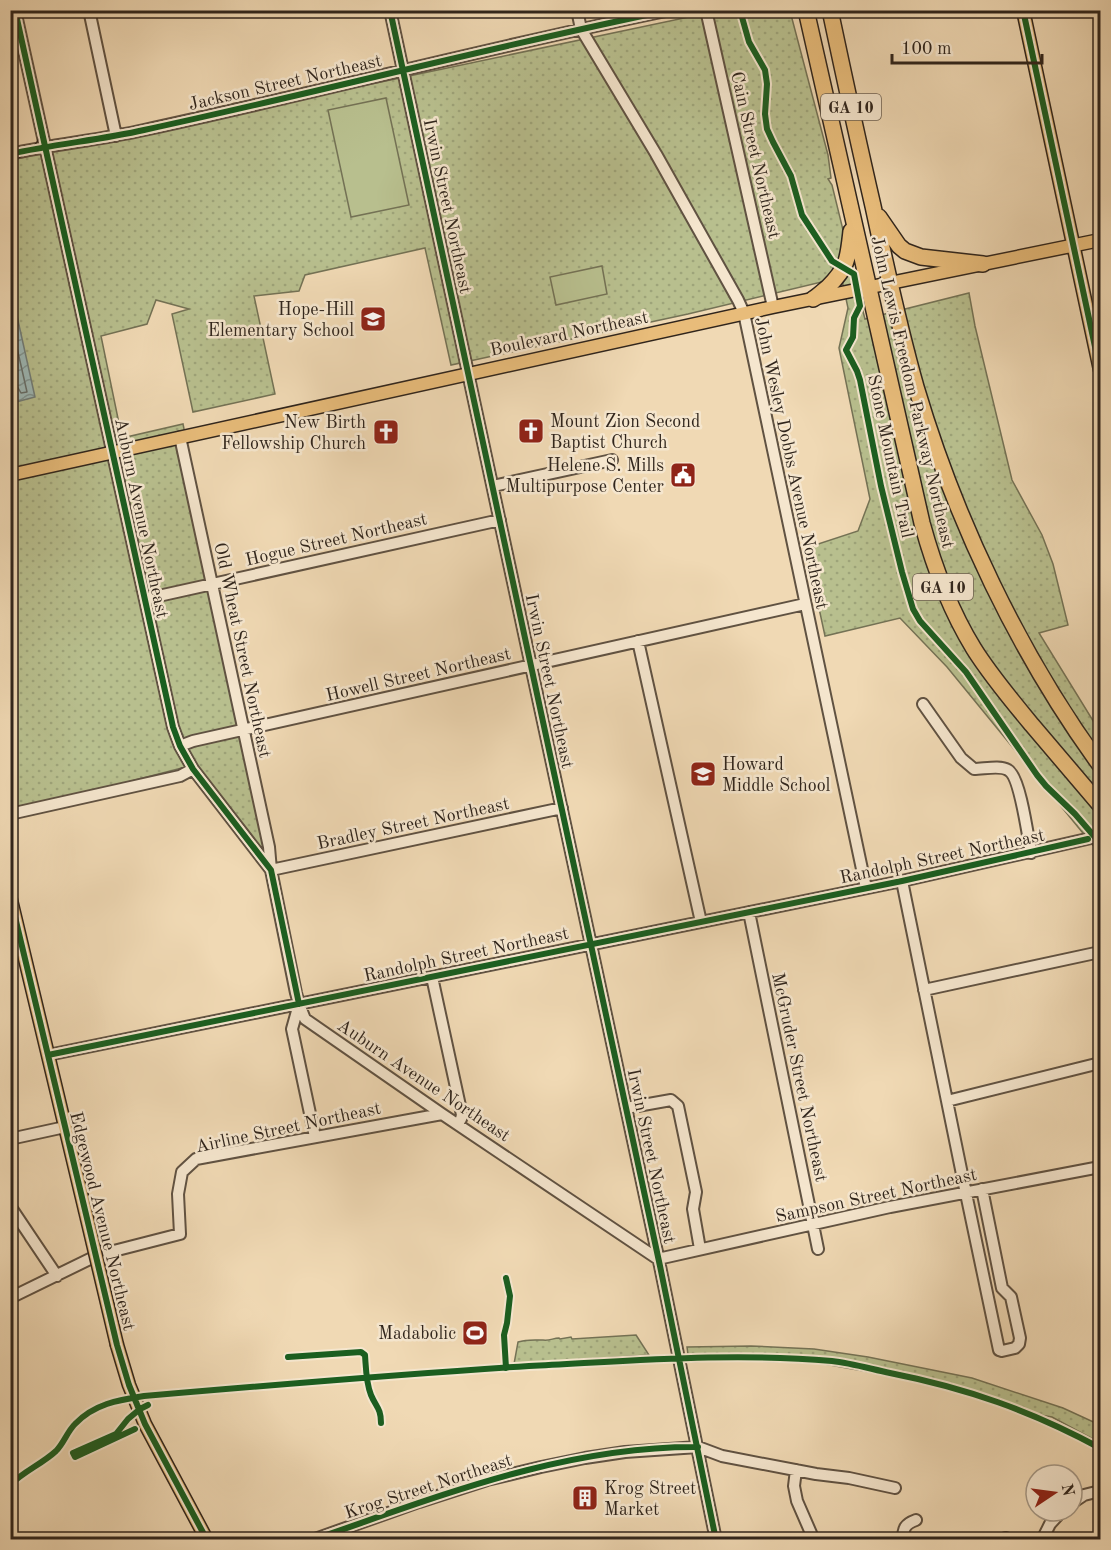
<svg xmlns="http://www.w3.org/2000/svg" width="1111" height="1550" viewBox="0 0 1111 1550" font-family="'Old Standard TT',serif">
<defs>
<pattern id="green-dots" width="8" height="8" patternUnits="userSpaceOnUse" patternTransform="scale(1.5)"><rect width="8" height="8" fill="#b8bf8e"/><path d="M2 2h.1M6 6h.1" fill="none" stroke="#9ea47a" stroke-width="1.8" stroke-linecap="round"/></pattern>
<pattern id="water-waves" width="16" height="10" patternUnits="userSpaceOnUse" patternTransform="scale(1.5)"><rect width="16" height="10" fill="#9db8b6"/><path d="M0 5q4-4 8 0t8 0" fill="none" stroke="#809593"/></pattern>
</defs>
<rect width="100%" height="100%" fill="#f0d9b4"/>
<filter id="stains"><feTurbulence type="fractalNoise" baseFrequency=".00333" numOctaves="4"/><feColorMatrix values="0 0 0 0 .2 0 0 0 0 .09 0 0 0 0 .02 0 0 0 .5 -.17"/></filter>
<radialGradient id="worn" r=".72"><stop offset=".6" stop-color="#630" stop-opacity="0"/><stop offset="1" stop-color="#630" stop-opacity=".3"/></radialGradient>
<path fill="url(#green-dots)" stroke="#747255" stroke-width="1.5" d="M734,10l56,1 38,144 3,23 -3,1 4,6 12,49 -1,1 22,84 104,-26 6,33 37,154 30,55 11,29 15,61 -29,8 61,99v122l-153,-187 -47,-49 -75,18 -19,-88 52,-17 12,-32 -31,-151 9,-40 -6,-28 -8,-1 -146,35 -237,51 -26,-117 -120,27 -6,16 -45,5 21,98 -82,18 -21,-98 17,-5 -33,-9 -9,24 -46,12 21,102 61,-14 91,442 -81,-101 -182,47v-652l706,-149 2,3z
M636,1335l13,20 -135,9 4,-22c9,-3 17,-2 25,-2 7,1 10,-2 16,-2l1,1 11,-2 1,2z
M751,1346l63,3 54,8 104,21 91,30 37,17v18l-48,-26 -35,-6 -77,-25 -43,-9 -78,-14 -97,-3 -33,2 -2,-15z"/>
<path fill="#b8bf8e" stroke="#747255" stroke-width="1.5" d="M386,98l23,107 -58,12 -23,-107z
M602,266l5,28 -51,11 -6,-28z"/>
<path fill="url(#water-waves)" stroke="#717d78" stroke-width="1.5" d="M11,289l24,108 -19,5 -6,-24z"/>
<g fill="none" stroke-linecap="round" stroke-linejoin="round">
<path stroke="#666e69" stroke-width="1.5" d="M10,317l17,75 -6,1 -4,-7 -7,-2"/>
<defs>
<path id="minor" d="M15,10l158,717 7,19 13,23 78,101
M89,10l27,126
M390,10l270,1256 56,274
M577,10l4,19 75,125 82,146 6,13 122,575
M706,10l67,297
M10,154c45,-10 90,-14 134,-24 176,-38 350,-84 527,-120
M180,437l89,410 2,23 25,123 3,11 6,15 137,95 216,145
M493,486l119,-26
M145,599l355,-79
M638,641l63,281
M923,704l38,54 13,11c10,0 26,-4 34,1 12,6 20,67 23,83
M180,746l13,-5 612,-137
M10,814l170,-38 13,-7
M271,870l291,-62
M902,881l62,303 35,166 3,1 13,-3 4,-4 1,-6 -9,-41 -9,-9 -20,-99
M749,912l69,337
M10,949l12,-3
M432,977l30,138 -1,4 -3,5
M924,990l176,-38
M299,1004l-7,25 23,108
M48,1055l854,-174 198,-45
M947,1101l153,-38
M626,1108l45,-8 7,6 18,86 -3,17 7,40
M10,1139l55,-12
M10,1206l47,70
M658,1259l232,-52 210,-40
M10,1298l88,-43 82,-21 -2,-40 4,-22 14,-13 246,-45
M796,1470l-2,16 3,15 17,39
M1072,1503l12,-8 16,-4
M312,1540l107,-38 68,-22 54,-13 44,-9 40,-6 73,-5 24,9 94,18 33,4 46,10
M903,1540c0,-12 2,-16 13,-20
M1000,1540l6,-2v2
M1042,1540l8,-16 12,-13"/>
<path id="major" d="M1023,10l77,360
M10,475l763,-168 327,-67
M10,896l75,314
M117,1345l12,40 16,39 62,116"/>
<path id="highway" d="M806,10l116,513c12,44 28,87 52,126 17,27 38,52 58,76 23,27 46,54 68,80
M830,10c14,66 28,131 43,196 13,61 26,121 43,181 39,132 103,267 184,378
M879,217l20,29 6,5 16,6 62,7
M813,299c5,-3 10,-8 15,-12 20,-20 20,-29 23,-56"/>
</defs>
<use href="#minor" stroke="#605242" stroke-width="14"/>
<use href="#major" stroke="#30251c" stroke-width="15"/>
<use href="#highway" stroke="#30251c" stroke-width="18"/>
<use href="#minor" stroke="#f5e6ce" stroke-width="10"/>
<use href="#major" stroke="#e8bc7a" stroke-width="12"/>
<use href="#highway" stroke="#e8bc7a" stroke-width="15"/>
<path stroke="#30251c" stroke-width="1.5" d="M10,161c27,-8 36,-26 31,-53l-22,-98"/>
<defs>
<path id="major-bridge" d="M85,1210l32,135"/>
</defs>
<use href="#major-bridge" stroke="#30251c" stroke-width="15" stroke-linecap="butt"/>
<use href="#major-bridge" stroke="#e8bc7a" stroke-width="12"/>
<defs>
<path id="cycleway" d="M15,10l158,717 7,19 13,23 78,101 28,134
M390,10l270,1256 56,274
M740,10l9,32 16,28 2,14 -2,30 2,15 6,13 18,34 11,39 30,46 22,13 6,32 -6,12 -1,19 -7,13 11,21 3,9 21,106 21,86 11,37 7,12 46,51 71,103 9,11 29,28 25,29
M1023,10l77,360
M10,154c45,-10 90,-14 134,-24 176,-38 350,-84 527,-120
M10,896l75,314 32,135 12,40 16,39 62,116
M48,1055l854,-174 186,-42
M506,1278l4,18 -3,27 -3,12 2,33
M288,1357l73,-5 4,3c1,14 1,28 6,40 5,12 10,13 10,28
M135,1429l-60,28 -2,-4 43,-19 12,-15 12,-10 8,-4
M10,1485c14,-14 32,-21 46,-34 8,-8 11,-19 19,-27 19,-20 43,-24 69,-28 128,-11 257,-22 385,-30 101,-5 202,-14 303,-5 19,2 39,8 58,12 76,15 142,38 210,75
M312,1540c126,-43 251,-94 386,-93"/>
</defs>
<use href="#cycleway" stroke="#f5e6ce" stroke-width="10"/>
<use href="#cycleway" stroke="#1b5e20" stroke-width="6"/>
</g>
<defs>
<symbol id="school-square" viewBox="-11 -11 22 22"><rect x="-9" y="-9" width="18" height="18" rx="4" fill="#8f2418" stroke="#f5e6ce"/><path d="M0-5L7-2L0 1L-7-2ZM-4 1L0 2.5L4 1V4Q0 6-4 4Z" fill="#fff"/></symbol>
<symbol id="church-square" viewBox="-11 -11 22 22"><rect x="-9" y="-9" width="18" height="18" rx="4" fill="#8f2418" stroke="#f5e6ce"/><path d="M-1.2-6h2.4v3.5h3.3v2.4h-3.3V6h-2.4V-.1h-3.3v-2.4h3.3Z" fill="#fff"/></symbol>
<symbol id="civic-square" viewBox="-11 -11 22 22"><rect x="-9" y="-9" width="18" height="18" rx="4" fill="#8f2418" stroke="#f5e6ce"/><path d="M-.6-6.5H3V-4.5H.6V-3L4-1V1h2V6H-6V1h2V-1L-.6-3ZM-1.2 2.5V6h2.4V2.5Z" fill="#fff"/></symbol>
<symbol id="stadium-square" viewBox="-11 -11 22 22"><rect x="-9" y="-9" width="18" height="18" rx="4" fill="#8f2418" stroke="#f5e6ce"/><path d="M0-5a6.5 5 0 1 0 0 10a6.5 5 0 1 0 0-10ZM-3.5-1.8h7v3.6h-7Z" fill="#fff"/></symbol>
<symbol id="building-square" viewBox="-11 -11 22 22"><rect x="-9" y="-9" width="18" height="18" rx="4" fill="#8f2418" stroke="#f5e6ce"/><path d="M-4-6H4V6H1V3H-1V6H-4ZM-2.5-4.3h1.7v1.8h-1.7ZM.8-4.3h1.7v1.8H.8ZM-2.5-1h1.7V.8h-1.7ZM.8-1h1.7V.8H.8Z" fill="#fff"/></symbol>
</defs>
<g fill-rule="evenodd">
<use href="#school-square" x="358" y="304" width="30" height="30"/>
<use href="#church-square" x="516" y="416" width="30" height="30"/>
<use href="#church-square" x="371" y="417" width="30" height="30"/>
<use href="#civic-square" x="668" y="460" width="30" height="30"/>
<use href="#school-square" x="688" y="759" width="30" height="30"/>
<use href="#stadium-square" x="460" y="1318" width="30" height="30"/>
<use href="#building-square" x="570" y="1483" width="30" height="30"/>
</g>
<g text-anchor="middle" stroke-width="5" stroke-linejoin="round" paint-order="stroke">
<g fill="#f5e6ce" stroke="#6b5f51" stroke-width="1.5">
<rect x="821" y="94" width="60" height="26" rx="4.5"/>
<rect x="913" y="574" width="60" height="26" rx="4.5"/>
</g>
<g font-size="16" font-weight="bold" fill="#30251c">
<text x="851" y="113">GA 10</text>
<text x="943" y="593">GA 10</text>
</g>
<g font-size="18" fill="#30251c" stroke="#f5e6ce">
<text transform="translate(285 82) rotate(-13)" y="6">Jackson Street Northeast</text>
<text transform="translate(756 155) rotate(77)" y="6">Cain Street Northeast</text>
<text transform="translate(448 206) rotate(78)" y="6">Irwin Street Northeast</text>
<text transform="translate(569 333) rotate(-12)" y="6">Boulevard Northeast</text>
<text transform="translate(913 392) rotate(77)" y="6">John Lewis Freedom Parkway Northeast</text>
<text transform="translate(891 456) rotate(78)" y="6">Stone Mountain Trail</text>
<text transform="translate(792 463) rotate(78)" y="6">John Wesley Dobbs Avenue Northeast</text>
<text transform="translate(142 518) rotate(78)" y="6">Auburn Avenue Northeast</text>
<text transform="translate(336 539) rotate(-13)" y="6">Hogue Street Northeast</text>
<text transform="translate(243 650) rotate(78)" y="6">Old Wheat Street Northeast</text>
<text transform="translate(418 674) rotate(-13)" y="6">Howell Street Northeast</text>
<text transform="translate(550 681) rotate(78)" y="6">Irwin Street Northeast</text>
<text transform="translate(413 823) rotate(-12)" y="6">Bradley Street Northeast</text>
<text transform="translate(942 856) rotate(-12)" y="6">Randolph Street Northeast</text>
<text transform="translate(466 954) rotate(-12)" y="6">Randolph Street Northeast</text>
<text transform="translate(800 1077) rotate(78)" y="6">McGruder Street Northeast</text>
<text transform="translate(424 1080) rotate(34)" y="6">Auburn Avenue Northeast</text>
<text transform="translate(288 1127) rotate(-12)" y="6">Airline Street Northeast</text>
<text transform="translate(652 1156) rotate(78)" y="6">Irwin Street Northeast</text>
<text transform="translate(876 1195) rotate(-12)" y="6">Sampson Street Northeast</text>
<text transform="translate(103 1221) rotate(76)" y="6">Edgewood Avenue Northeast</text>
<text transform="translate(428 1486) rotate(-18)" y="6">Krog Street Northeast</text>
</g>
<g font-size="18" fill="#30251c" stroke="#f5e6ce" text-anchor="end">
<text x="354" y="315">Hope-Hill<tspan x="354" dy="21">Elementary School</tspan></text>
<text x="550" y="427" text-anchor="start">Mount Zion Second<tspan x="550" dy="21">Baptist Church</tspan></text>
<text x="366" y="428">New Birth<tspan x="366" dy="21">Fellowship Church</tspan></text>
<text x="664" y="471">Helene S. Mills<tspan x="664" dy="21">Multipurpose Center</tspan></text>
<text x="722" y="770" text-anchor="start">Howard<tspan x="722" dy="21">Middle School</tspan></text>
<text x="456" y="1339">Madabolic</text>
<text x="604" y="1494" text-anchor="start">Krog Street<tspan x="604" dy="21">Market</tspan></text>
</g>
</g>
<rect width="1111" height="1550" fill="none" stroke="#f0d9b4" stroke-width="36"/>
<rect x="12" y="12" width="1087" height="1526" fill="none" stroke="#30251c" stroke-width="3"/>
<rect x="18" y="18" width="1075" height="1514" fill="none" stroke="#30251c" stroke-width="1.5"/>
<g transform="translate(1054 1493) rotate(77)"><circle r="28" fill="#f5e6ce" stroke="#a69987" stroke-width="1.5"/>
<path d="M0-4.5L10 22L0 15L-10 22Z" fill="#8f2418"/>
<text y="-9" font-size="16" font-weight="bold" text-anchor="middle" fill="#30251c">N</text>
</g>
<path d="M892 54v9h150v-9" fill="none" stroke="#30251c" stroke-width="3"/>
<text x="901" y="54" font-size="18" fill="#30251c" stroke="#f5e6ce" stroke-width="4.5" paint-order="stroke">100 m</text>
<rect width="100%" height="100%" filter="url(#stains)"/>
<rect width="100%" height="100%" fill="url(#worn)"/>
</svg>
